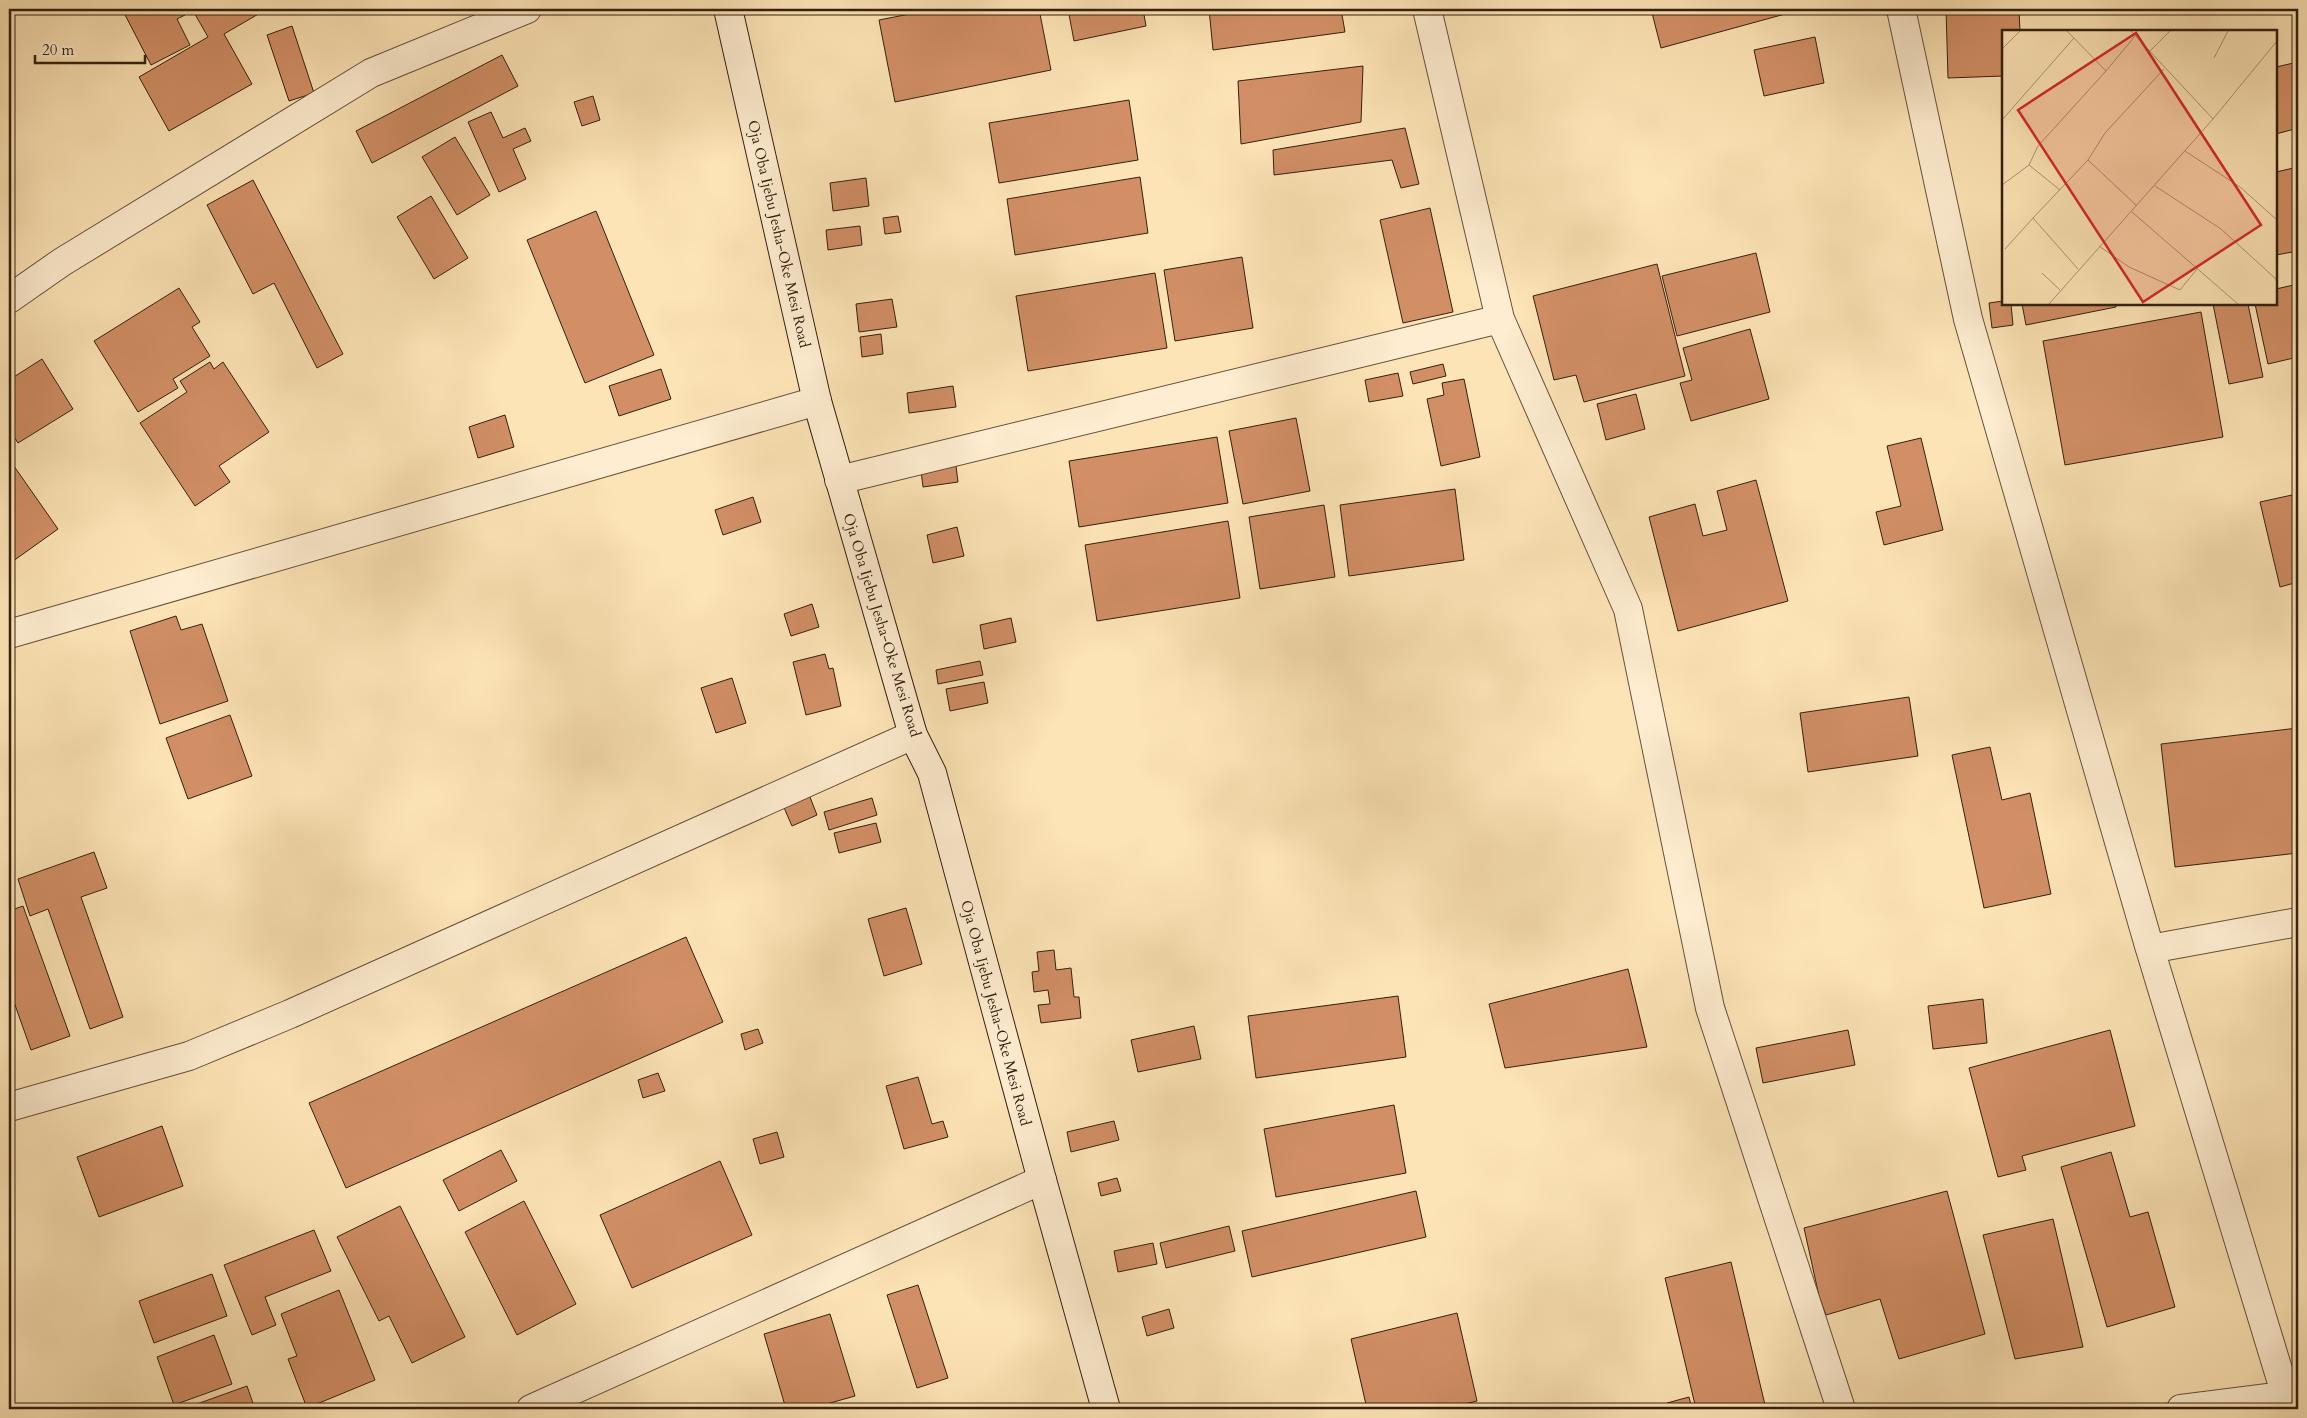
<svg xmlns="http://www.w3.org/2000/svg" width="2307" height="1418" viewBox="0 0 2307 1418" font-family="Cardo,serif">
<rect width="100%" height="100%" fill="#fde4b6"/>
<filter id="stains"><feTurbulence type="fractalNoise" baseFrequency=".004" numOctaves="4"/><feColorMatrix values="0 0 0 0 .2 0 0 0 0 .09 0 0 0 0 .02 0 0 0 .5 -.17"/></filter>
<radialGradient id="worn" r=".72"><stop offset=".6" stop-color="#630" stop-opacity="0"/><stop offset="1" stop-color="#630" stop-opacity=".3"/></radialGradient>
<path fill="#d28f66" stroke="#332010" d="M122,9h60l3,6 -8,4 13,26 -39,20z
M192,9h75l-43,25 28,50 -83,47 -30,-54 69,-40z
M935,9h104l12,61 -156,32 -16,-82z
M1068,9h75l3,17 -72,15z
M1209,9h132l4,23 -132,18z
M1651,9h145v2l-135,37z
M1946,9h73l1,22h-17v45l-55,2z
M292,26l22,67 -25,8 -22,-66z
M1815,37l9,46 -60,13 -10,-46z
M502,55l16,31 -146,77 -16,-32z
M2298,62v66l-22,6v-67z
M1363,66l-2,56 -120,22 -3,-63z
M593,96l7,24 -18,6 -8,-24z
M1129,100l9,60 -139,23 -10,-60z
M491,112l12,26 22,-10 6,13 -18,8 13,30 -27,13 -31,-70z
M1405,128l14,56 -18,4 -9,-28 -118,15 -1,-25z
M455,137l35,58 -33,20 -35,-58z
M2298,167v84l-22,4v-83z
M1140,177l8,56 -133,22 -8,-56z
M866,178l3,28 -36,5 -3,-28z
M253,180l90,174 -26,14 -43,-85 -21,11 -46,-89z
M431,196l37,62 -34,21 -37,-62z
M1430,208l23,104 -50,11 -23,-103z
M596,211l58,144 -69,28 -58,-143z
M898,216l3,16 -16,2 -2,-16z
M860,226l2,19 -34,5 -2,-20z
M1756,253l14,59 -93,24 -15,-60z
M1242,257l11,71 -78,13 -11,-71z
M1657,264l28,112 -101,26 -8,-27 -22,5 -21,-84z
M1155,273l12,75 -139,23 -12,-75z
M2298,284v73l-30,7 -13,-60h21v-15z
M179,288l21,34 -8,5 18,29 -37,23 5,9 -40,24 -44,-71z
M892,299l5,28 -38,5 -3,-28z
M2003,301v3h8l2,21 -21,3 -3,-25z
M2022,304h94v3l-90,18z
M2213,304h35l15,73 -34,7z
M2201,312l22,125 -158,28 -22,-124z
M1750,329l19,70 -78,22 -11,-38 12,-3 -9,-32z
M881,334l2,20 -21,3 -2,-20z
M42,359l31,50 -55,34 -9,-14v-49z
M210,362l4,7 9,-7 46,70 -50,34 11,16 -35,24 -55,-83 47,-31 -7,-11z
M1443,364l3,12 -33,8 -3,-12z
M661,369l10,30 -52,17 -10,-30z
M1398,373l5,23 -34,6 -4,-22z
M1464,379l16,78 -39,9 -14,-67 17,-4 -2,-12z
M953,386l3,21 -47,6 -2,-20z
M1636,394l9,35 -39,11 -9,-36z
M505,415l9,32 -36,11 -9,-31z
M1296,418l14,73 -67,13 -14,-73z
M1217,437l11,66 -149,24 -10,-66z
M1921,438l22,92 -59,15 -8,-33 25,-6 -14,-60z
M9,459l49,70 -49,35z
M956,466l2,16 -35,5 -2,-16z
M1756,480l32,121 -110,30 -29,-114 46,-13 8,32 24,-6 -10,-39z
M1455,489l9,71 -115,16 -9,-71z
M2292,495l6,27v60l-18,5 -20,-85z
M753,497l8,25 -38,13 -8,-25z
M1324,505l11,72 -75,12 -11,-72z
M1228,521l12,77 -143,23 -12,-76z
M957,527l7,29 -31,7 -6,-28z
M812,604l7,23 -28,9 -7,-22z
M176,616l5,14 21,-6 26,77 -68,23 -30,-93z
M1011,618l5,24 -32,7 -4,-24z
M825,654l4,15 4,-1 8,38 -35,9 -13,-53z
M980,661l3,14 -45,9 -2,-14z
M732,678l14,45 -30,10 -15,-45z
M984,682l4,21 -38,8 -4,-22z
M1909,697l9,59 -110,16 -8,-59z
M230,715l22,61 -64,23 -22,-61z
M2298,728v125l-123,14 -14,-123z
M1990,747l12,53 28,-7 21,101 -67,14 -32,-153z
M808,792l9,23 -25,11 -10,-23z
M872,798l5,17 -48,15 -5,-18z
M876,823l5,19 -42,11 -5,-20z
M94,852l13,36 -26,9 42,120 -33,12 -42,-120 -18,7 -12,-37z
M23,906l47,130 -39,14 -22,-62v-77z
M906,908l16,56 -38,12 -16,-57z
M686,937l37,85 -377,166 -37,-85z
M1054,950l2,20 15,-2 3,29h5l2,21 -40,5 -3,-18 12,-1 -2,-14 -14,2 -2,-20 7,-1 -2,-19z
M1628,969l19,78 -142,21 -16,-64z
M1398,996l8,61 -150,21 -8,-62z
M1983,999l4,44 -54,6 -5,-43z
M1194,1026l7,33 -63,13 -7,-32z
M758,1029l5,14 -18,7 -4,-16z
M1848,1030l7,35 -92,18 -7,-35z
M2110,1030l25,96 -113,30 4,14 -28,7 -29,-109z
M658,1073l7,18 -22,7 -5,-18z
M918,1077l14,47 11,-3 5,16 -44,12 -18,-63z
M1394,1105l12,68 -130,24 -12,-68z
M1114,1121l5,19 -48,12 -4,-20z
M162,1126l21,60 -84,31 -22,-60z
M777,1132l7,25 -24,7 -7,-25z
M501,1150l16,31 -58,30 -16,-31z
M2111,1152l19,65 18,-5 27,95 -68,20 -46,-160z
M720,1161l32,74 -120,53 -32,-73z
M1117,1178l4,13 -20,5 -3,-13z
M1416,1191l10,46 -174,40 -10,-46z
M1947,1191l38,143 -86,25 -19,-60 -54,16 -7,-19 -15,-68z
M524,1201l52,103 -59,31 -52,-103z
M400,1206l65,131 -53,26 -23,-47 -10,5 -42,-84z
M2053,1219l30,128 -68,12 -32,-124z
M1229,1226l6,25 -69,17 -6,-25z
M314,1230l17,41 -66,26 11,28 -24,10 -28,-70z
M1153,1243l4,21 -39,8 -4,-21z
M1731,1262l35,147h-70l-31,-131z
M212,1274l15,42 -73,27 -15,-42z
M918,1285l30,93 -31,10 -30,-93z
M339,1290l36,90 -68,28 -19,-49 9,-3 -16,-42z
M1169,1309l5,19 -27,8 -5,-19z
M1457,1313l20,88 -34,8h-76l-16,-70z
M830,1314l25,82 -46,13h-23l-22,-75z
M214,1335l18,49 -58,21 -17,-48z
M247,1386l8,23h-72z
M1689,1397l3,12h-23l-2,-6z"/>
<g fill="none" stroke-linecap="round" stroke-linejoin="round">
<defs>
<path id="street" d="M1427,9l73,310 128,290 82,399 131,401
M1901,9l67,310 182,630
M9,299l53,-37 309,-189 156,-64
M839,480l661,-161
M9,634l808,-233
M9,1107l180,-51 101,-42 623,-279
M2286,1396l-136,-447 148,-27
M531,1409l511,-229
M2181,1409l117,-15"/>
<path id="secondary" d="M728,9l89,392 96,334 19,38 110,407 64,229"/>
</defs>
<use href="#street" stroke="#66513a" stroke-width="30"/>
<use href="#secondary" stroke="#332010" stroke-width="30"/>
<use href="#street" stroke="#feedd0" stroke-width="28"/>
<use href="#secondary" stroke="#feedd0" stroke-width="28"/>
</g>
<g text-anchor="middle" stroke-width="4" stroke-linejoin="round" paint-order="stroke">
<g font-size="15" fill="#332010" stroke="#feedd0">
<text transform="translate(779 234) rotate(77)" y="5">Oja Oba Ijebu Jesha-Oke Mesi Road</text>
<text transform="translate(882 625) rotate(73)" y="5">Oja Oba Ijebu Jesha-Oke Mesi Road</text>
<text transform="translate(996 1013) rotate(75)" y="5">Oja Oba Ijebu Jesha-Oke Mesi Road</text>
</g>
</g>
<g transform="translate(2002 30)">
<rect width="275" height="275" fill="#fde4b6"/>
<path fill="none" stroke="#ac9674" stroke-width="1" d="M65,1l39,40 29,-35M129,1l82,88M0,19l18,-18M147,22l21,-21M212,28l14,-27M0,90l72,-82M183,121l55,36 37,33M86,130l49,46M27,135l31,25M0,155l27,-20 9,-19 68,-75M153,156l66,43 56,51M130,182l106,92M97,216l30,21 51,23 17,-21M3,219l28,-31M76,239l-45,-51 55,-58 17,-27 59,-64M40,243l18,17M47,274l164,-185 64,-78"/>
<path fill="#d62828" fill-opacity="0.15" stroke="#d62828" stroke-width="2.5" d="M134,3l125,192 -118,77 -125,-192z"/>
<rect width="275" height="275" fill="none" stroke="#332010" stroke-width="2.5"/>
</g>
<rect width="2307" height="1418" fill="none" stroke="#fde4b6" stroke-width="30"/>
<rect x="10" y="10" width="2287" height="1398" fill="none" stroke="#332010" stroke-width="2.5"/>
<rect x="15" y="15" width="2277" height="1388" fill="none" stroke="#332010"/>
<path d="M35 55v8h110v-8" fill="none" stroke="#332010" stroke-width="2.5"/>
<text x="42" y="55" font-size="15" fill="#332010" stroke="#feedd0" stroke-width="4" paint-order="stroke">20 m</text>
<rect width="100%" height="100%" filter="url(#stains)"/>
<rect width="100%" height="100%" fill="url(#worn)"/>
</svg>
